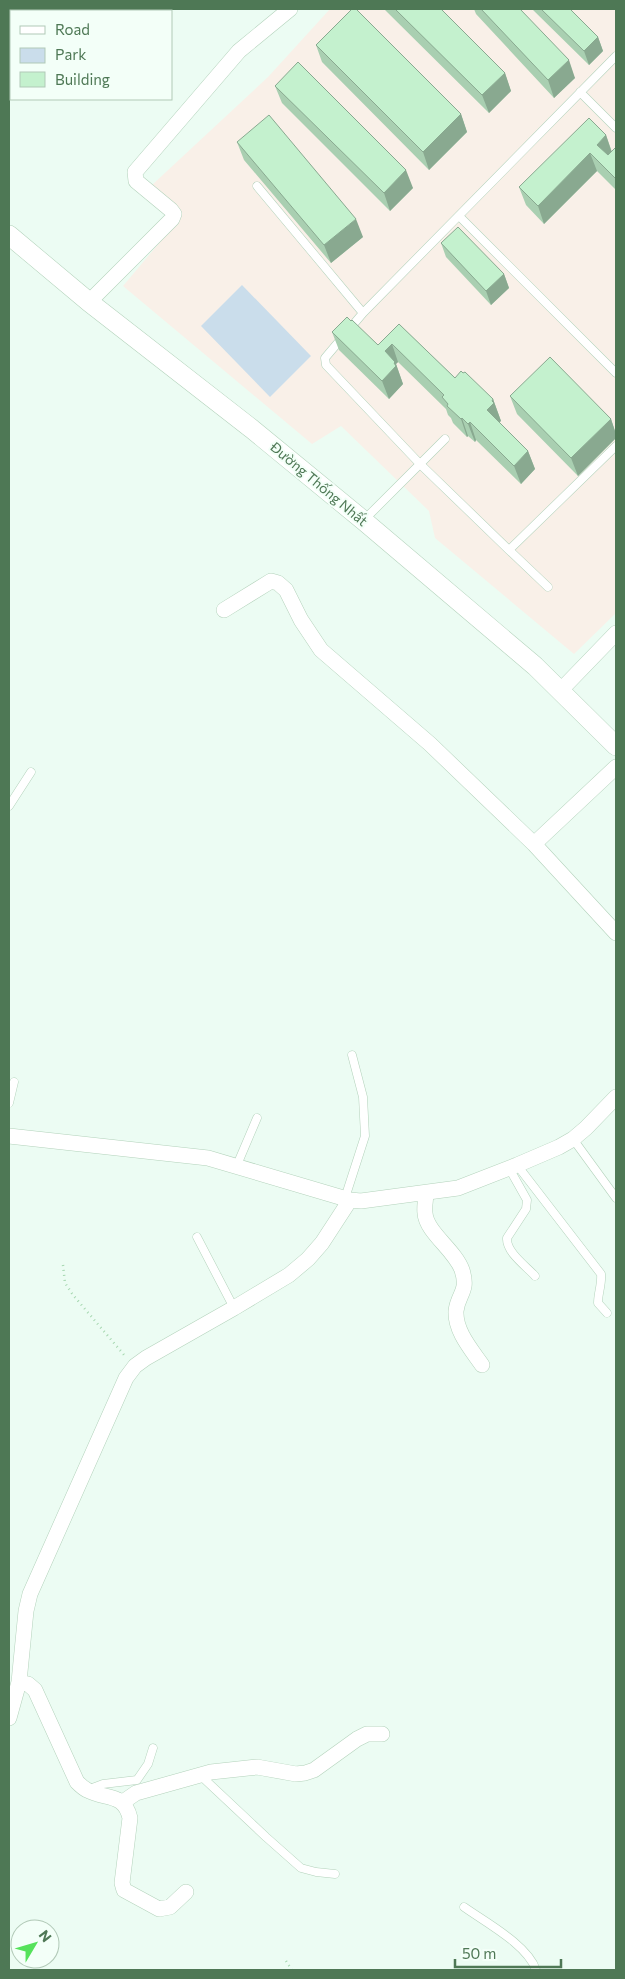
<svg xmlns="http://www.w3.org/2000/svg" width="625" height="1979" viewBox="0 0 625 1979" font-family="Commissioner,sans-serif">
<rect width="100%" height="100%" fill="#ecfcf3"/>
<path fill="#f9f0e8" d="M330,9h286v604l-42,41 -139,-116 -6,-27 -88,-85 -29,18 -189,-158 53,-63 -24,-38 116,-108z"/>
<path fill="#caddeb" d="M242,285l69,71 -41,41 -69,-71z"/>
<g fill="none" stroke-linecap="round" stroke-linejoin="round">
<defs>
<path id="service" d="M580,92l36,36
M257,186l106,127
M459,216l157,157
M445,439l-25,25 89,86 107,-104
M364,520l56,-56 -94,-99 -1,-7 38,-45 253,-257
M509,550l39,37
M9,806l22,-34
M9,1103l5,-21
M573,1139l43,59
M237,1165l20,-47
M517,1165l84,109c1,10 -3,19 -3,29l9,10
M509,1168l18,32 -1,9 -19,29c-1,14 19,28 28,38
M345,1198l20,-62 -2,-39 -11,-42
M197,1237l37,71
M200,1775l66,62 35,31 15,4 19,2
M87,1790l16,-6 34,-4 11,-16 5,-16
M464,1907c21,15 64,38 72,63"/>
<path id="minor" d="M9,13l2,1
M89,302l83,-83 2,-5 -3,-4 -35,-29 -1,-9 104,-121 51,-42
M224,610l47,-29 7,2 8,7 15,30 20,30 109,94 104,100 82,89
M560,691l56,-58
M534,844l82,-77
M9,1136l199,22 142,42 11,1 97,-13 59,-23 42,-18 14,-8 13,-11 30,-31
M426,1193c0,6 -2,13 -1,20 1,19 30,37 37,57 7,22 -4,23 -6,41 -1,20 15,38 26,54
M19,1682l9,2 7,6 42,92c3,3 6,6 10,8 18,10 37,2 43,28l-8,65 2,7 35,19 11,-2 16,-15
M9,1718l10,-36 7,-71 4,-17 96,-216 9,-12 11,-8 88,-50 55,-33 19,-16 14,-16 28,-43
M123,1802l13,-9 75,-21 46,-5 39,7 9,-1 9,-3 43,-31 10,-5h15"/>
<path id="tertiary" d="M9,235l80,67 163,127 112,92 171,145 81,80"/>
</defs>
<use href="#service" stroke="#b3d2bb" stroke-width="9"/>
<use href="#minor" stroke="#b3d2bb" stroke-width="16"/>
<use href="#tertiary" stroke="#b3d2bb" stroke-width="20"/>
<path stroke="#a6d7b0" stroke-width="2.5" stroke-dasharray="1 4" stroke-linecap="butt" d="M63,1265l2,18 8,12 52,61
M286,1961l6,9"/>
<use href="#service" stroke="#fff" stroke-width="8"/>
<use href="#minor" stroke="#fff" stroke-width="15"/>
<use href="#tertiary" stroke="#fff" stroke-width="19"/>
</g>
<path fill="#a9cfb1" d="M384,9h57l64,64 6,18 -22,22z
M474,9h46l55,69 -21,20 -78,-84z
M532,9h38l28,28 5,14 -14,14z
M316,45l145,69 6,18 -38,38 -107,-108z
M275,86l138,102 -23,23 -108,-108z
M606,135l6,17 4,-5v43l-19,-19 -53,53 -18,-19 -7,-18z
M237,142l126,95 -32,26 -87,-103z
M441,243l63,31 5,14 -18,17 -45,-48z
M399,324l56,54 38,21 8,22 -2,1 29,29 7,18 -14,15 -45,-44 -1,2 -7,-6 -1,1 -14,-14 -2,-5 -3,-3 -2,-6 -48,-47 -2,2 7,20 -14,15 -50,-49 -7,-18 46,13z
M510,396l101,23 5,15v4l-38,38 -61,-62z"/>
<path fill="#89a990" d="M598,37l5,14 -14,14 -5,-14z
M569,60l6,18 -21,20 -6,-18z
M505,73l6,18 -22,22 -7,-18z
M461,114l6,18 -38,38 -6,-18z
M606,135l6,18 -9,10 -6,-18z
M590,153l7,18 -53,53 -6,-18z
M406,170l7,18 -23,23 -6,-18z
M356,219l7,18 -32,26 -7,-18z
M504,274l5,14 -18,17 -5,-14z
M392,344l6,18 -2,2 7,20 -14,15 -7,-18 3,-30z
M493,399l8,22 -8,7 -6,-18z
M462,418l6,18 -1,1 -6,-18z
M611,419l5,15v4l-38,38 -7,-18z
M470,422l6,18 -1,2 -7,-18z
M528,451l7,18 -14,15 -7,-18z"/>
<path fill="#c4f1ce" stroke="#89a990" d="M352,9h4l105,105 -38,38 -107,-107z
M395,9h46l64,64 -23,22z
M481,9h39l49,51 -21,20z
M541,9h29l28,28 -14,14z
M298,62l108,108 -22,23 -109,-107z
M269,115l87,104 -32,26 -87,-103z
M589,118l17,17 -9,10 11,10 8,-8v32l-26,-26 -52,53 -19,-19z
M458,227l46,47 -18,17 -45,-48z
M347,317l4,4 1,-1 26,25 21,-21 56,54 6,-7 2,2 2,-1 28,27 -1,2 2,2 -7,7 41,41 -14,15 -44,-44 -2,2 -6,-6 -1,1 -14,-13 1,-2 -6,-7 2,-2 -52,-51 -7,7 10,11 -1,1 2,3 -14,15 -50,-49z
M550,357l61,62 -40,39 -61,-62z"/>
<g text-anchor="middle" stroke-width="4" stroke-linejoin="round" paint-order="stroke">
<g font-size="14" fill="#4e7855" stroke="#f3fff8">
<text transform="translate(319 484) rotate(40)" y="5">Đường Thống Nhất</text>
</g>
</g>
<rect width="625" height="1979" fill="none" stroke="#4e7855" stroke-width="20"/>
<rect x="10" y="10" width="162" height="90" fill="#f3fff8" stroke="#b1c9b7"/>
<rect x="20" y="26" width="25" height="8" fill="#ffffff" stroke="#b1c9b7"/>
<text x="55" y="35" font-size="15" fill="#4e7855">Road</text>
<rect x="20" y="48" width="25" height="15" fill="#caddeb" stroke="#b1c9b7"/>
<text x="55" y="60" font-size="15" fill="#4e7855">Park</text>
<rect x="20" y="72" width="25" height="15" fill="#c4f1ce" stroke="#b1c9b7"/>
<text x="55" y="85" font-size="15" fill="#4e7855">Building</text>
<g transform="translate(35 1944) rotate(52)"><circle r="24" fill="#f3fff8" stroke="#b1c9b7"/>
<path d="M0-4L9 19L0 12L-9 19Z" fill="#55e25b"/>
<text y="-8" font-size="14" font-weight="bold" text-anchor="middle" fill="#4e7855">N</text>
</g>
<path d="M455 1959v8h106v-8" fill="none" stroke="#4e7855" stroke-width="2.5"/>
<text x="462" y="1959" font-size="15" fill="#4e7855" stroke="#f3fff8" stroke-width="4" paint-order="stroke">50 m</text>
</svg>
